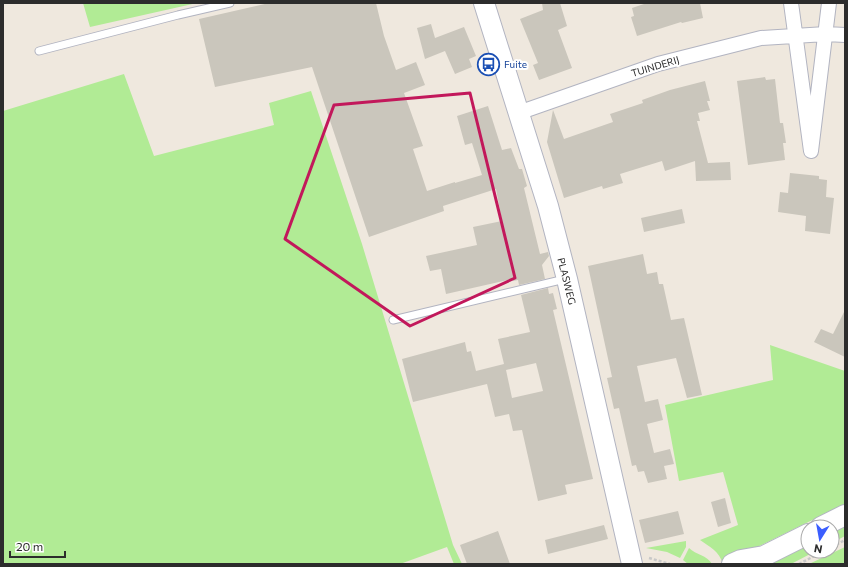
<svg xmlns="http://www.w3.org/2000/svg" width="848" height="567" viewBox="0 0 848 567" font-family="Commissioner,sans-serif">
<rect width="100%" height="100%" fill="#efe8de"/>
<path fill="#b1eb95" d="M83,3h114l-107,24z
M124,74l30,82 120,-31 -5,-22 42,-12 51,153 91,301 9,19h-8l-7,-17 -47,17h-397v-453z
M770,345l75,26v133l-122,60c-4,-13 -13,-17 -23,-24l38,-15 -15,-53 -44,9 -14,-76 108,-25z
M845,524v12l-13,7v-12z
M686,541v6l-6,11 -13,-6 -21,-4z
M808,544v7h8l-25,13h-22z
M845,547v17h-36z
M689,548c7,7 18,7 23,16h-24l-5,-4z"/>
<path fill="#cac6bc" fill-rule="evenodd" d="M269,3h107l8,33 12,34 20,-8 9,23 -21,8 19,53 -10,3 14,42 28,-9v1l27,-8 -10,-32 -7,2 -8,-29 31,-10 14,44 9,-2 8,21h3l5,17 -3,2 16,66 8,-2 1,4 -7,9 3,14 -26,6 -1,-5 -5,1 -1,-2 -66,15 -5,-25 -11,2 -4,-15 51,-11 -4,-18 29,-6 -6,-32 -53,17 1,5 -75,26 -57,-170 -97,20 -16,-68z
M542,3h18l7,23 -9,4 14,38 -33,12 -6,-15 5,-2 -18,-44 23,-9z
M647,3h53l3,15 -21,5 -1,-1 -44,14 -6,-19 3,-1 -2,-8z
M431,24l4,14 29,-11 12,29 -7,3 3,8 -17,7 -10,-23 -20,8 -8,-31z
M765,77l1,3 9,-1 5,44h3l3,20h-3l2,17 -37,5 -11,-84z
M705,81l5,20h-3l3,9 -12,3 2,8h-3l11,42 22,-1 1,18 -35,1 -1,-20 -30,10 -3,-10 -42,13 3,9 -20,6 -1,-3 -38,12 -17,-56 6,-32 11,29 49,-17 -3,-8 33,-11 -1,-3 28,-10z
M790,173l29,3v3l8,1 -1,17 8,1 -4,36 -25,-3 1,-15 -28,-4 2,-20 8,1z
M682,209l3,14 -41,9 -3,-14z
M643,254l4,20 10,-2 2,12h4l8,36 13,-2 18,77 -15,3 -11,-40 -39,8 8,36 13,-3 5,21 -16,4 7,29 16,-4 4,15 -10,2 3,13 -19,4 -4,-12 -6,1 -2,-7 -4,1 -13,-58 -5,1 -7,-31 5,-1 -24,-111z
M548,288l1,6 4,-1 4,16 -4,1 40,169 -28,6 2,9 -29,7 -16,-71 -9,1 -4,-17 -14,3 -8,-33 -74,18 -11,-43 63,-17 2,10 4,-1 5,20 28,-7 -6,-25 32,-7 -9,-37zM536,363l7,28 -31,7 -6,-28z
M845,310v47l-31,-15 7,-13 12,5z
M725,498l6,25 -13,4 -7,-25z
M678,511l6,23 -39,9 -6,-23z
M604,525l4,14 -60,15 -3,-14z
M498,531l12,33h-43l-7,-19z"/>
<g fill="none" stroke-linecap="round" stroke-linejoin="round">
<defs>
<path id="lane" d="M39,51l139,-36 52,-12
M393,320l172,-41"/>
<path id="street" d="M791,3l20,148 18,-148
M518,113l140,-49 103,-26 65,-4 19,1"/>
<path id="secondary" d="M484,3l64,203 19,73 65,285
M821,527l24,-12
M732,564l9,-4 23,-4
M754,564l10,-8 44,-22"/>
</defs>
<use href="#lane" stroke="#b2b4c1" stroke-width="9"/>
<use href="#street" stroke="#b2b4c1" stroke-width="16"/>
<use href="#secondary" stroke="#b2b4c1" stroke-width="22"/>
<path stroke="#c8c8c8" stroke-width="2.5" stroke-dasharray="3 2" stroke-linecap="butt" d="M832,547l13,-7
M649,558l21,6
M799,564l25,-13"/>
<use href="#lane" stroke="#fff" stroke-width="7"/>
<use href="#street" stroke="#fff" stroke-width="14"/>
<use href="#secondary" stroke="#fff" stroke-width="20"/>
</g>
<path fill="none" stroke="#c2185b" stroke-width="3" stroke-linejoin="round" d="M470,93l45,185 -105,48 -125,-87 49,-134z"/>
<defs>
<symbol id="bus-ring" viewBox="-11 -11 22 22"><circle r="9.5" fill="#fff" stroke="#1a4fb4" stroke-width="1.5"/><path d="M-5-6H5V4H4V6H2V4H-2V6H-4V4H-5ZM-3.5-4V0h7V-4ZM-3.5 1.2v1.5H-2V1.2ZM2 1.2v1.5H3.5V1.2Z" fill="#1a4fb4"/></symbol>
</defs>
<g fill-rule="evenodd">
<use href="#bus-ring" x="476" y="52" width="25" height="25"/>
</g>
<g text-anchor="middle" stroke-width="4" stroke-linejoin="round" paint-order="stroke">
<g font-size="10" fill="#164399" stroke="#fff" text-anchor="start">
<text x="504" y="68">Fuite</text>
</g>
<g font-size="10" fill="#2c2c2c" stroke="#fff">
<text transform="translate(655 66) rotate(-17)" y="4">TUINDERIJ</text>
<text transform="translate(567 281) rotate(76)" y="4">PLASWEG</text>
</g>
</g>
<rect width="848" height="567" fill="none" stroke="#2c2c2c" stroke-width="8"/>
<g transform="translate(820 539) rotate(191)"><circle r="19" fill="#ffffff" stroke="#ababab"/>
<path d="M0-3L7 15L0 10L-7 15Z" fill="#3b5eff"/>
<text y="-6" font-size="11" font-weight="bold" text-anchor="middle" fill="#2c2c2c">N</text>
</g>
<path d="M10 551v6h55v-6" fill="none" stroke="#2c2c2c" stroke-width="2"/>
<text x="16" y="551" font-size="12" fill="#2c2c2c" stroke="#ffffff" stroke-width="3" paint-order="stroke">20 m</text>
</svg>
